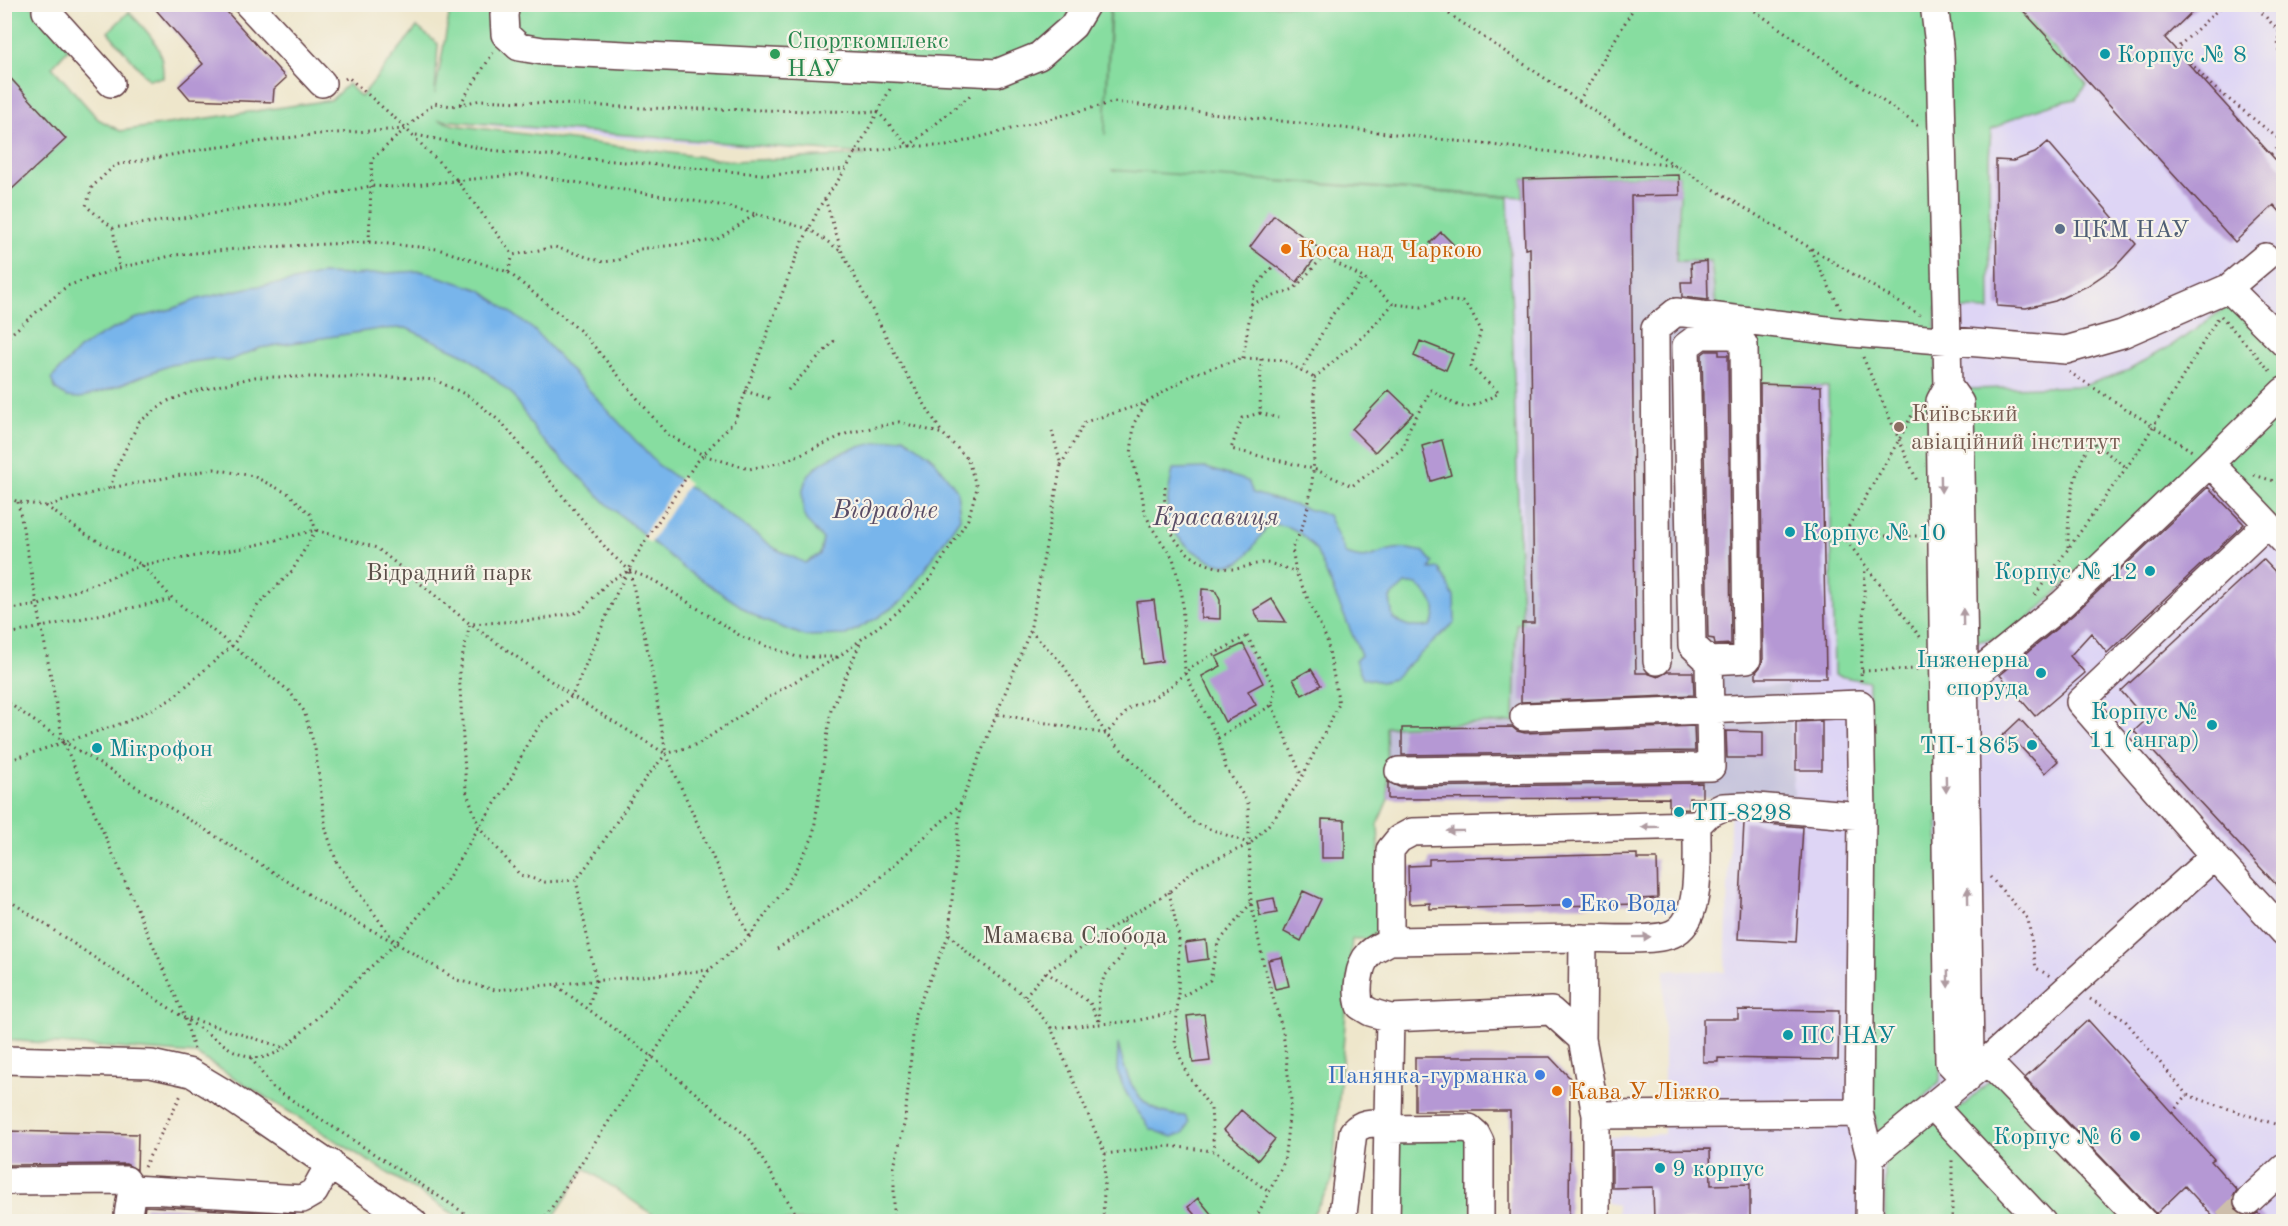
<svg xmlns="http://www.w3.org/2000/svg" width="2288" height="1226" viewBox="0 0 2288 1226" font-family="'Old Standard TT',serif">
<rect width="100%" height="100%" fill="#f7f3e8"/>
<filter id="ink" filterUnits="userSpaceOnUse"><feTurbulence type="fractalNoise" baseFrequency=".0167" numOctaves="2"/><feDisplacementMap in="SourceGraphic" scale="12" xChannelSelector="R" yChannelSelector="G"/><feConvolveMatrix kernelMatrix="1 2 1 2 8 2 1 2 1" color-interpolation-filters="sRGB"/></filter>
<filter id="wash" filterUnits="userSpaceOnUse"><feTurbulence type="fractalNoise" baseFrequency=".008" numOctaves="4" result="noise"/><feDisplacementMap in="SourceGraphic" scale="24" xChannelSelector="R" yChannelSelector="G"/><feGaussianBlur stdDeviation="1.35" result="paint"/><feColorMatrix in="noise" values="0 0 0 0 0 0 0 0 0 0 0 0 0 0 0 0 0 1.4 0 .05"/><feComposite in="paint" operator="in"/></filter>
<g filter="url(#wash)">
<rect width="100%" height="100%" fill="#eee6cb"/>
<path fill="#ded5f5" d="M451,5h1832v1216h-666l1,-16 -11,-2 -1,-66 58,-3v-164l61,2 6,-174 -210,-175 -13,-426 -405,-24 -248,-20 -281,-17 -141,-17z"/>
<path fill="#c3c1db" d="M1679,175l-3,86h35l6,62 38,6 -5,358 38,-1 6,111 -406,2 -2,-72 128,-5 2,-98 6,-1 3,-374 -2,-70z"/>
<path fill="#87dda0" stroke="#687e66" stroke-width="1.5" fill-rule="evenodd" d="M4,5h27l38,43 -17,19 46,52 22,12 211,-31 17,-16 13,13 56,-70 21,17 -3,50 16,-89h659l-5,130 6,-130h904l72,80 -11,14c-31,5 -57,15 -85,31l-2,28 1,152 -54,-2v82l147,-4 46,-16 55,-32 47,-35 52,52v21l-274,262 -72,7 3,436 -22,23 21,24 55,-51 140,144h-249v-56l-15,-69 -1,-414 -35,-7 -6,-288 -73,-4 1,-55 -38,-5 -7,-62h-35l4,-66 -1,-20 -156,4v18l-412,-27 397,27 14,426 -6,1 -2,98 -128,5 2,72 -10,24 4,106 -15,10h-15l-20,243 -23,39h-647l-77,-53 -34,53h-86l-269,-167 -191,-14zM438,120l427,34v1l-132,6 -278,-36z
M129,12c21,23 35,33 34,66l-15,1 -40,-47z
M2283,391v149l-72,-78z
M1393,1135l78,2 1,84 -81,1z"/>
<path fill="#78b5eb" stroke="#616a8b" stroke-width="1.5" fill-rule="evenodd" d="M421,271l60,19 53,40 123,134 119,85 29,14 15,-9 3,-15c-5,-6 -15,-14 -18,-21 -2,-4 -2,-10 -2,-14 -8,-51 66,-59 101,-67l28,20 25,33 3,28 -56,81 -27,19 -31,17 -41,1 -43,-16 -76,-50 -79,-66 -69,-69 -26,-41 -45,-38 -61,-28 -27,1 -119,19 -32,13 -16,-2 -42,6 -60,24 -30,9 -13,-1 -11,-7 -5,-11 28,-30 22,-14 33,-16 38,-10 26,-10 54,-12 38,-5 32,-8 29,1z
M1206,468l42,13 5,12 75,22 18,39c26,9 25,-1 48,-5 9,-2 21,1 30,3l9,11 -3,6 9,-1 15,29 1,25 -62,57 -12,3 -18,-4 -8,-17 6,-6 -45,-105c-15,-18 -23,-25 -47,-26 -6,8 -22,34 -28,37 -22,13 -63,-16 -71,-37 -6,-17 0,-38 3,-55zM1405,584h12c13,15 26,23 13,42 -15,3 -24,0 -37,-7l-3,-21z
M1118,1044c10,40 20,70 67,72l4,6 -5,11 -12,4 -21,-8 -15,-20 -11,-18 -8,-20z"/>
<path fill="#eee6cb" d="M681,477l8,6 -39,61 -8,-7z"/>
<g id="blocks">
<path fill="#b598d4" d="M151,4h69l66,74 -12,11 -1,13 -83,-3 -11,-13 24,-22z
M2017,4h183l-35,34 118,130v47l-9,-10 -39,37z
M4,71l62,68 -55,51 -7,-8z
M2048,142l88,102 -21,23 -28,19 -32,15 -29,7 -29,-2 -1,-146 17,1 22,-8z
M1679,175l1,20 -49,1 4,425 1,52h11l11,4 9,-5h26l1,23 -173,7 1,-79h12l-4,-375 -5,1 -2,-70z
M1274,215l47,35 -24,32 -47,-35z
M1441,232l12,12 -11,12 -12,-13z
M1707,261l1,39 -26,-3 -1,-15h11l-1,-19z
M1420,341l33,13 -7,16 -32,-14z
M1706,351h13v4h9l3,289 -16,1 -1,-6 -6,-1 -6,-284z
M1760,384l61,2 5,292h-70v-6l5,-6 2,-7z
M1389,390l24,23 -38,39 -23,-23z
M1442,440l9,35 -20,6 -9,-35z
M2208,487l36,37 -137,129 -16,-20 -21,23 15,17 -50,43 -35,-41 73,-60z
M2263,559l20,21v312l-149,-161 12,-11 -25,-29z
M1202,589l13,1 5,10v19l-19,-1z
M1272,599l14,23 -26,-1 -6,-11z
M1154,600l8,61 -19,3 -7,-62z
M1243,644l20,39 -15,8 8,14 -31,17 -23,-46 19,-10 -5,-9z
M1311,669l10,16 -19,10 -9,-16z
M2020,719l38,42 -13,12 -28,-30 -5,5 -11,-11z
M1822,721v49h-26v-48z
M1694,726l1,25 -293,4v-27l110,-1 5,4 8,2z
M1726,731l37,1v26h-36z
M1388,782l11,5 303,-4v15h-13v11l-20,1v-12l-281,1z
M1322,819l23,1v38h-23z
M1744,822l59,5 -7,115 -58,-3z
M1637,854v5h20l1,39 -20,1v5l-208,5v-6l-21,1 -1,-38 21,-1v-6z
M1303,891l18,8 -20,42 -17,-9z
M1274,898l3,15 -17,3 -3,-15z
M1206,940l2,19 -20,3 -3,-19z
M1282,957l7,29 -14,3 -7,-29z
M1738,1010l101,1 -1,49 -120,-2v4h-15v-43h35z
M1204,1014l6,47 -17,2 -6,-47z
M2088,1020l126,139 -3,2 26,29 -4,7v7l3,7 8,5h8l6,-3 8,8h-49l-32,-35 -29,28 -131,-136z
M1415,1057h135l20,21 -1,143h-59v-110h-95z
M1241,1110l34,29 -17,21 -34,-30z
M4,1131l134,3 -1,36 -11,-6 -122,1z
M1710,1149l1,36 39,-1v37h-96l-1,-34 -41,1v-38z
M1198,1198l19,23h-17l-12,-14z
M145,1206l150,8v7h-152z"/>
</g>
</g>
<g filter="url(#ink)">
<use href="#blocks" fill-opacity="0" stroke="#633d43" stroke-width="1.5"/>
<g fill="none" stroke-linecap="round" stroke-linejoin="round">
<path stroke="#cdbeab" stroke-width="27" stroke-dasharray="27 14" stroke-linecap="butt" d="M2226,1222l22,-21"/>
<defs>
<path id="minor" d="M248,4l74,79
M506,4l-2,11 1,19 14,13 24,4 454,22 42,-17 34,-30 13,-22
M1934,4l6,49 7,289 1,44 -8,15 9,661 17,18
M46,11l65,72
M2228,288l37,-31
M1948,386l12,17 10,654 -4,23
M2210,463l74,-72
M1657,661l-2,-332 21,-17 176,21 214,17 56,-16 106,-46 56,55
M1945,668h38l79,-64 148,-141 74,78
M1524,717l336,-13 2,112 -3,297 11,44
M1399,771l312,-4 -2,-106 -17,-16 -6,-299 15,-11h35l8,10 3,314 -38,2
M1697,825l11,-11 15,-7 22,-1 117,10
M2214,856l70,76
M1390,941v-91l9,-11 13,-7 285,-7c-1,29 7,96 -25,109 -20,8 -66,4 -89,4
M1582,1039l-31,-28 -161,7 -20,-6 -10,-6c-4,-14 -2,-41 9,-52 5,-6 14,-9 21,-13l193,-3 -1,101 14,76v107
M4,1060l147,4 40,9 30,18 192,131
M1987,1061l156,161
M1933,1106l109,116
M1596,1115l263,-2
M1387,1129l82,-1 7,6 4,8v80
M4,1181l122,-1 6,9 -5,33
M132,1189l170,10 12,-7 16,-29
M2248,1201l36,-33
M1342,1222l11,-90c10,-11 20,-9 34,-9
M1386,1222l4,-204
M1869,1222l1,-65 117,-96 227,-205 -134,-154 187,-178"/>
</defs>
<use href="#minor" stroke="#633d43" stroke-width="30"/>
<path stroke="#633d43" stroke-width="3" stroke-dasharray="1.5 4.5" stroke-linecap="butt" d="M1434,4l242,162 244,149
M1745,4l175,123
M2224,4l-47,44 35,38 72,57
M2254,4l30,33
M2284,34l-6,5 6,101
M345,79l3,-2 57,50
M1579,101l57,-97
M460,104l33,-51
M416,135l74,15 281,25 75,-6
M855,153l54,-7 64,-53
M2271,154l13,-11
M456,179l-50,-50 -88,5 -113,15 -90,16 -23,22 -6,19 27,22 180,-26 78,-16 23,1 129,-13 203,32 30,8 -40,26 -76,9 -21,11 -16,2 -48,-15 -42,8 -57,-76
M825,199l17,53 59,113 41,68
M756,214l53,15 32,22
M113,228l6,40
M369,242l3,-83 62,-56 18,3 29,-6 161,8 236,4 12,-23
M1810,249l31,61
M508,272l5,-17
M1251,304l43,-15 30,-33 39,22 -31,37 -31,56
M2221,316l52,58
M4,340l63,-54 52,-18 56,-13 71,-7 123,-6 69,7 70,23 75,61 84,101 36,21 46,14 34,-7 65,-29 51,-11 44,12 24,24 10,30 -9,31 -38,60 -31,32 -61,46 -58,33 -82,54 -32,10 -21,25 -54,81 -15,20 -31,2 -25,-7 -41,-48 -13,-37 -7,-119 11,-47 65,-4 45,-8 28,-30 20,-11
M1863,357l55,126
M1243,358l11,-69 20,-24
M1261,359l-1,54 -18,5 -11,31 83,20 38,17 51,-38 6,-19 22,-39c36,21 30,23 68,3l-28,-26 10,-37 -11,-21 -8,-7 -16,-2 -25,7 -28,-3
M2069,372l123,79
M1314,378l53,-45 26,-29 -30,-26
M788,390l48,-51
M745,391l26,8
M1917,405l-18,35 -56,96 78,102
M1260,413l18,5
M2254,475l30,9
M1165,487c-4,46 19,79 67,82 11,0 22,-6 32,-6 10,0 22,6 32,9
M110,488l7,-22 22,-44 29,-21 24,-9 63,-15h140l40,3 34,16 34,28 107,129 19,17 26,11 87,56 55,20h40
M4,495l14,7 28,4 64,-18 104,-19 39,7 36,18 21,20 6,16 -24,41 -34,34 -25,40 -63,55 -44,22 -122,40
M18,502l45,239 121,274
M46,506l37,27 59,32 31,34 116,92 15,20 11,37 11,82 11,33 58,79
M1843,536h76
M2068,547c0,-42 3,-68 23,-106l35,26
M630,572l20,89 16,93 83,183
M2035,595l104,-145 80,-134
M4,610l35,-5 103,-40 102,-17 72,-18 61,18 93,76 102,72 94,58
M1030,631l32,32 44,71 88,89 54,20
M4,635l169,-36
M1247,636l28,52 -3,17 -54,33 -33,-65 9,-8z
M1862,671l59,-2
M1861,681l4,-113
M4,700l59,41 269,168 64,34 61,37 38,10 214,-20
M1272,705l30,72
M998,714l108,20 26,-28 19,-7 18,-11 16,-15 -3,-78 -9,-37 -21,-30 -7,-15 -4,-24 -10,-34 3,-32 12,-20
M1218,738l8,30 22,35 3,99 13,64 19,66 8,68 -7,62 -30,60
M1990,877l38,42 8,49 14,8
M576,880l20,101 -8,28
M1169,892l10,45 -1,62 -3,45 11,28 25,37 3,42
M4,897l228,153c23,10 31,11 53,-2l111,-105 46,-55 37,-61 30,-44 18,-39 16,-23 29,-25 45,-104 19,-36 59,-92 40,-44 62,-166 23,-48 26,-37 32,-57 31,34h37l168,-44 562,64
M949,934l20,20 56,42 26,32 54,126 -2,68
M777,949l88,-58 95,-86 70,-174 31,-166 -9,-34
M1046,972l44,31 10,20 -2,-28 6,-18 17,-20 8,-20 -6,-17
M557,986l93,69 99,83 52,84
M1025,996l21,-24 77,-52 46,-28 27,-24 54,-24 24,-25 28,-42 37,-73 -12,-64 -31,-67 -4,-25c28,-46 22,-117 22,-170l-31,-18 -40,-2 -50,16 -47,29 -61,19 -24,43
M1178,999l32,-19 8,-37 33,-40
M2090,999l33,19 64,77
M189,1018l96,30
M185,1019l10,34
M1051,1028l84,-7 41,-9
M251,1058l21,29 206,135
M2172,1113l15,-18 97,32
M1105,1154l64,-8 45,5 55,41
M144,1167l38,-74
M542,1222l167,-252 40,-33 37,-50 27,-50 18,-127 30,-69
M894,1222v-55l11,-47 10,-106 34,-80 11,-127
M1952,1222v-64"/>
<use href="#minor" stroke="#fff" stroke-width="27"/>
</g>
<defs><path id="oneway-solid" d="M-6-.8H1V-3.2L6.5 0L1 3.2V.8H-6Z" transform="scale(1.5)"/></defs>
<g fill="#ae9aa0">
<use href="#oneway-solid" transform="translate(1941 484) rotate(89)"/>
<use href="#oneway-solid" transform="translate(1963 617) rotate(-91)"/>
<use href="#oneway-solid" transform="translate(1946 784) rotate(89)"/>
<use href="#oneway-solid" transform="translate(1650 827) rotate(179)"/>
<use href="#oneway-solid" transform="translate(1455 831) rotate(179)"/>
<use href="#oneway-solid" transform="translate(1968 896) rotate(-91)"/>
<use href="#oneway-solid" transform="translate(1642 937) rotate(-1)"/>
<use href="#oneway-solid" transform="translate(1948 979) rotate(89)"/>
</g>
</g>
<circle fill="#2e9e5b" stroke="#f7f3e8" stroke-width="2" cx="775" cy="54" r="6"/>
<g fill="#0f9aa8" stroke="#f7f3e8" stroke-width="2">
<circle cx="2105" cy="54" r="6"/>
<circle cx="1790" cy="532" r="6"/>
<circle cx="2150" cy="571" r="6"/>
<circle cx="2041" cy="673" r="6"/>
<circle cx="2212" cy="725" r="6"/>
<circle cx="2032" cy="745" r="6"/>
<circle cx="97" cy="748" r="6"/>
<circle cx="1679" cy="812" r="6"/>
<circle cx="1788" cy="1035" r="6"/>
<circle cx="2135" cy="1136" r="6"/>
<circle cx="1660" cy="1168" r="6"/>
</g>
<circle fill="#5c6f8a" stroke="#f7f3e8" stroke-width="2" cx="2060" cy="229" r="6"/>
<g fill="#e8710a" stroke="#f7f3e8" stroke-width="2">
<circle cx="1286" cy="249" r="6"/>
<circle cx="1557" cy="1091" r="6"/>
</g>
<circle fill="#8d6e63" stroke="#f7f3e8" stroke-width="2" cx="1899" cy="427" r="6"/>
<g fill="#3f7fe0" stroke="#f7f3e8" stroke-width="2">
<circle cx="1567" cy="903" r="6"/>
<circle cx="1540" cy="1075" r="6"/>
</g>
<g text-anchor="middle" stroke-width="4.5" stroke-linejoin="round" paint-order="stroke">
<g font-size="24" fill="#27864d" stroke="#f7f3e8" text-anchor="start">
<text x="787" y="48">Спорткомплекс<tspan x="787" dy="28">НАУ</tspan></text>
</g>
<g font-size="24" fill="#0d838f" stroke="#f7f3e8" text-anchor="start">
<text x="2117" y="62">Корпус № 8</text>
<text x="1802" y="540">Корпус № 10</text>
<text x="2138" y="579" text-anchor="end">Корпус № 12</text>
<text x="2029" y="667" text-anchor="end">Інженерна<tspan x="2029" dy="28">споруда</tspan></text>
<text x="2200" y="719" text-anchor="end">Корпус №<tspan x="2200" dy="28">11 (ангар)</tspan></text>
<text x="2020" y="753" text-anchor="end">ТП-1865</text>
<text x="109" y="756">Мікрофон</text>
<text x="1691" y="820">ТП-8298</text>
<text x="1800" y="1043">ПС НАУ</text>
<text x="2123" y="1144" text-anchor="end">Корпус № 6</text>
<text x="1672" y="1176">9 корпус</text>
</g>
<g font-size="24" fill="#4e5e75" stroke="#f7f3e8" text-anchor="start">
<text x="2072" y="237">ЦКМ НАУ</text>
</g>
<g font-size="24" fill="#c56008" stroke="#f7f3e8" text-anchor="start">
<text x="1298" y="257">Коса над Чаркою</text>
<text x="1569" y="1099">Кава У Ліжко</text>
</g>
<g font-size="24" fill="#785e54" stroke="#f7f3e8" text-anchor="start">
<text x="1911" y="421">Київський<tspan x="1911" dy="28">авіаційний інститут</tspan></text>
</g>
<g font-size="24" fill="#594e48" stroke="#f7f3e8">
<text x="449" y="580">Відрадний парк</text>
<text x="1075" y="943">Мамаєва Слобода</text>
</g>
<g font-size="24" fill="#366cbe" stroke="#f7f3e8" text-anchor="start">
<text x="1579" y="911">Еко Вода</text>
<text x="1528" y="1083" text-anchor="end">Панянка-гурманка</text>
</g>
<g font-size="26" font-style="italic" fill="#584c65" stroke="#f7f3e8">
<text x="885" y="518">Відрадне</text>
<text x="1216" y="525">Красавиця</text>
</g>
</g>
<rect width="2288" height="1226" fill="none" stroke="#f7f3e8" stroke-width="24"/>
</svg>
